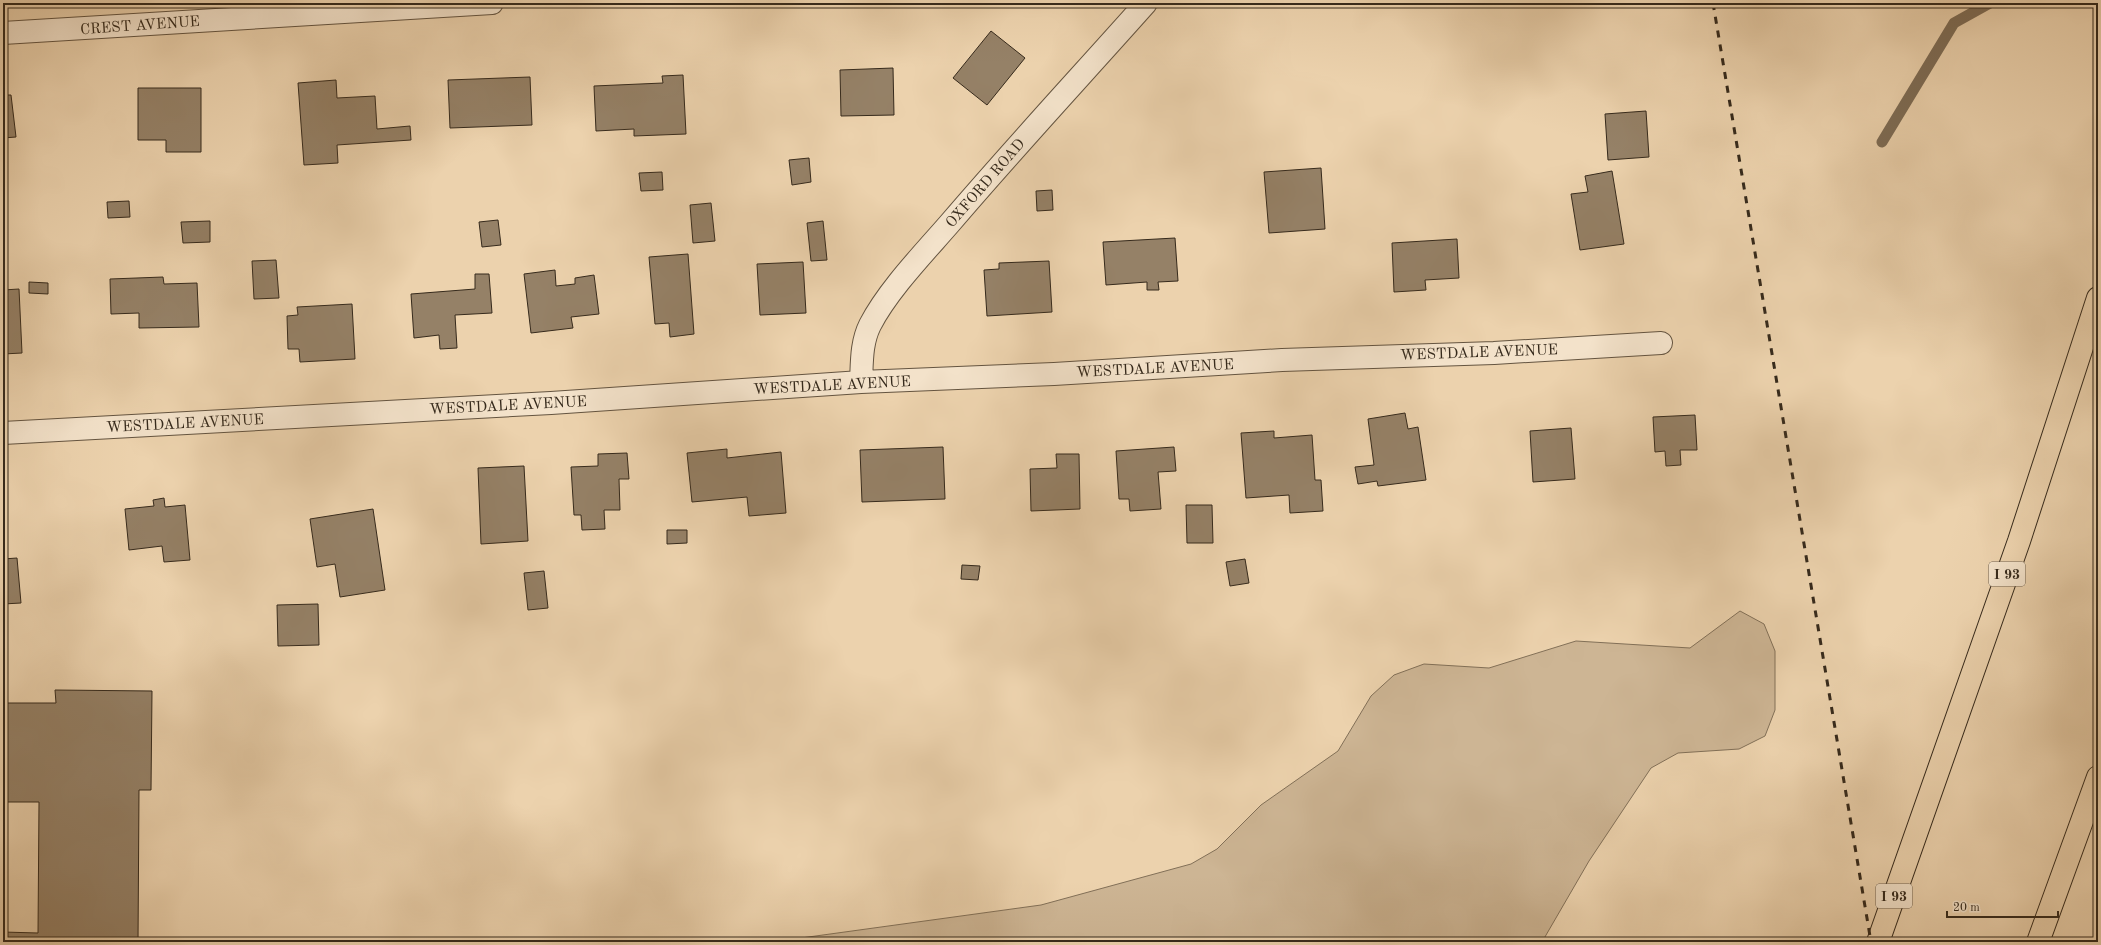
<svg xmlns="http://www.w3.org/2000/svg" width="2101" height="945" viewBox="0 0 2101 945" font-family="'Old Standard TT',serif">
<rect width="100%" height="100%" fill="#ecd2ad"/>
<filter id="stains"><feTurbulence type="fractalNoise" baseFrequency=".005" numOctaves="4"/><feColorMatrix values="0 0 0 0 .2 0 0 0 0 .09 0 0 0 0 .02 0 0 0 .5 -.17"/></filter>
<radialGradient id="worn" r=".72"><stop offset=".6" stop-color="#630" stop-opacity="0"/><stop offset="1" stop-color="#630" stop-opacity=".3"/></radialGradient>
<path fill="#cdb594" stroke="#827058" d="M1740,611l24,13 11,27v59l-10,26 -26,13 -61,4 -27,15 -62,93 -47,81h-770l269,-37 150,-41 26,-15 44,-44 77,-54 33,-55 23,-21 30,-11 65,4 87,-27 114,7z"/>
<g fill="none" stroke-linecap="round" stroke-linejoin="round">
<path stroke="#7e6d56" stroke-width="11" d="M1882,142l72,-119 36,-20"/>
</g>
<path fill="#958167" stroke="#362a1c" d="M991,31l34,27 -38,47 -34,-27z
M893,68l1,47 -53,1 -1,-46z
M683,75l3,59 -52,2v-7l-38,2 -2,-45 69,-3 -1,-7z
M530,77l2,48 -82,3 -2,-48z
M336,80l1,18 38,-2 2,33 33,-3 1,14 -74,5 1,18 -34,2 -6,-82z
M138,88h63v64h-35v-12h-28z
M3,95h8l5,42 -13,1z
M1646,111l3,46 -41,3 -3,-46z
M809,158l2,24 -19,3 -3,-25z
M1321,168l4,61 -56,4 -5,-61z
M1612,171l12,73 -44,6 -9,-56 17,-2 -3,-16z
M662,172l1,18 -22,1 -2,-18z
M1052,190l1,20 -16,1 -1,-20z
M129,201l1,16 -22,1 -1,-16z
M711,203l4,38 -22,2 -3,-38z
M498,220l3,25 -19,2 -3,-25z
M210,221v21l-27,1 -2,-21z
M823,221l4,39 -16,1 -4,-38z
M1175,238l3,43 -20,1 1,8h-12v-8l-41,3 -3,-43z
M1457,239l2,39 -34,2 1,10 -32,2 -2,-49z
M688,254l6,80 -24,3 -1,-14 -14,1 -6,-67z
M276,260l3,38 -25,1 -2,-38z
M1049,261l3,51 -65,4 -3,-46 15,-1v-6z
M803,262l3,51 -46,2 -3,-51z
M555,270l1,16 19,-2v-6l19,-3 5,39 -28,3 2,11 -42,5 -7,-59z
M475,274h14l3,39 -37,2 2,33 -17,1 -1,-14 -25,3 -3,-44 64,-5z
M163,277l1,7 33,-1 2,44 -60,1v-15l-28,1 -1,-35z
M29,282l19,1v11l-19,-1z
M19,289l3,64 -19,1v-64z
M352,304l3,55 -55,3 -1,-13h-11l-1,-33 11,-1 -1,-8z
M1405,413l3,16 10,-2 8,53 -48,6 -1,-5 -19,3 -3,-17 19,-2 -6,-46z
M1695,415l2,35h-17l1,15 -15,1 -1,-15 -10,1 -2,-35z
M1571,428l4,51 -42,3 -3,-51z
M1274,431v7l38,-3 3,45h6l2,31 -33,2 -1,-18 -43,3 -5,-65z
M943,447l2,52 -83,3 -2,-52z
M1174,447l2,24 -18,1 3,37 -31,2 -1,-12h-10l-3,-48z
M727,449v9l54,-6 5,61 -37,3 -2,-19 -55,5 -5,-49z
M627,453l2,26h-10l1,31h-16l1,19 -23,1 -1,-15h-7l-3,-48 27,-1v-12z
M1056,454h23l1,55 -49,2 -1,-42 27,-1z
M524,466l4,75 -47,3 -3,-76z
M164,498l1,9 20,-2 5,55 -26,2 -2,-16 -33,4 -4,-41 29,-3 -1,-6z
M1186,505h26l1,38h-26z
M373,509l12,81 -45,7 -5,-33 -18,3 -7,-48z
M667,530h20v13l-20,1z
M17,558l4,45 -18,1v-45z
M1245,559l4,24 -19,3 -4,-24z
M962,565l18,1 -2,14 -17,-1z
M544,571l4,37 -20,2 -4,-37z
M318,604l1,41 -41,1 -1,-41z
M55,690l97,1 -1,99h-12l-1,152h-135v-10l35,1 1,-131h-36v-99h53z"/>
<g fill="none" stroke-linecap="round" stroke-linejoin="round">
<defs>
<path id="minor" d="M3,33l489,-30
M861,382c1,-19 0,-39 9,-57 18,-35 54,-72 80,-102 64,-75 131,-147 196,-220
M3,433l548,-30 310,-21 193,-8 228,-14 212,-7 167,-10"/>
<path id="motorway" d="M1878,942l141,-401 79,-243
M2038,942l60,-165"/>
</defs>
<use href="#minor" stroke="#645440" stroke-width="24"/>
<use href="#motorway" stroke="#362a1c" stroke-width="24"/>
<use href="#minor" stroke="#f3e2ca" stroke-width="22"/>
<use href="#motorway" stroke="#ecd2ad" stroke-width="22"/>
<path stroke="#362a1c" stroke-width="3" stroke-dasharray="7 7" stroke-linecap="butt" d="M1713,3l158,939"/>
</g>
<g text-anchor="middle" stroke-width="4" stroke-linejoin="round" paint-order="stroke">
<g fill="#f3e2ca" stroke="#6f6150" stroke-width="1">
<rect x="1989" y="562" width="36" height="24" rx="3"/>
<rect x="1876" y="884" width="36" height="24" rx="3"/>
</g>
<g font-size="14" font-weight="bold" fill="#362a1c">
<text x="2007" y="579">I 93</text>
<text x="1894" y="901">I 93</text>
</g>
<g font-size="15" fill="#362a1c" stroke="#f3e2ca">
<text transform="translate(140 25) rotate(-4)" y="5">CREST AVENUE</text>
<text transform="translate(985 183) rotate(-49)" y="5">OXFORD ROAD</text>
<text transform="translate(1479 352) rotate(-2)" y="5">WESTDALE AVENUE</text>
<text transform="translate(1155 368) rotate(-3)" y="5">WESTDALE AVENUE</text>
<text transform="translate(832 385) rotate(-3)" y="5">WESTDALE AVENUE</text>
<text transform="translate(508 405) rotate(-3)" y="5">WESTDALE AVENUE</text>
<text transform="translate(185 423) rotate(-3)" y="5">WESTDALE AVENUE</text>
</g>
</g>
<rect width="2101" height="945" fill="none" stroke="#ecd2ad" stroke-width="16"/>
<rect x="4" y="4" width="2093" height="937" fill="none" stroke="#362a1c" stroke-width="2"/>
<rect x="8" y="8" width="2085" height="929" fill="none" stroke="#362a1c"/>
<path d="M1947 911v6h111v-6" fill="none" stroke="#362a1c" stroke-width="2"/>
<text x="1953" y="911" font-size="12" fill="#362a1c" stroke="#f3e2ca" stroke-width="3" paint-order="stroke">20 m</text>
<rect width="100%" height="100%" filter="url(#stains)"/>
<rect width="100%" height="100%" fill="url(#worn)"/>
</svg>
